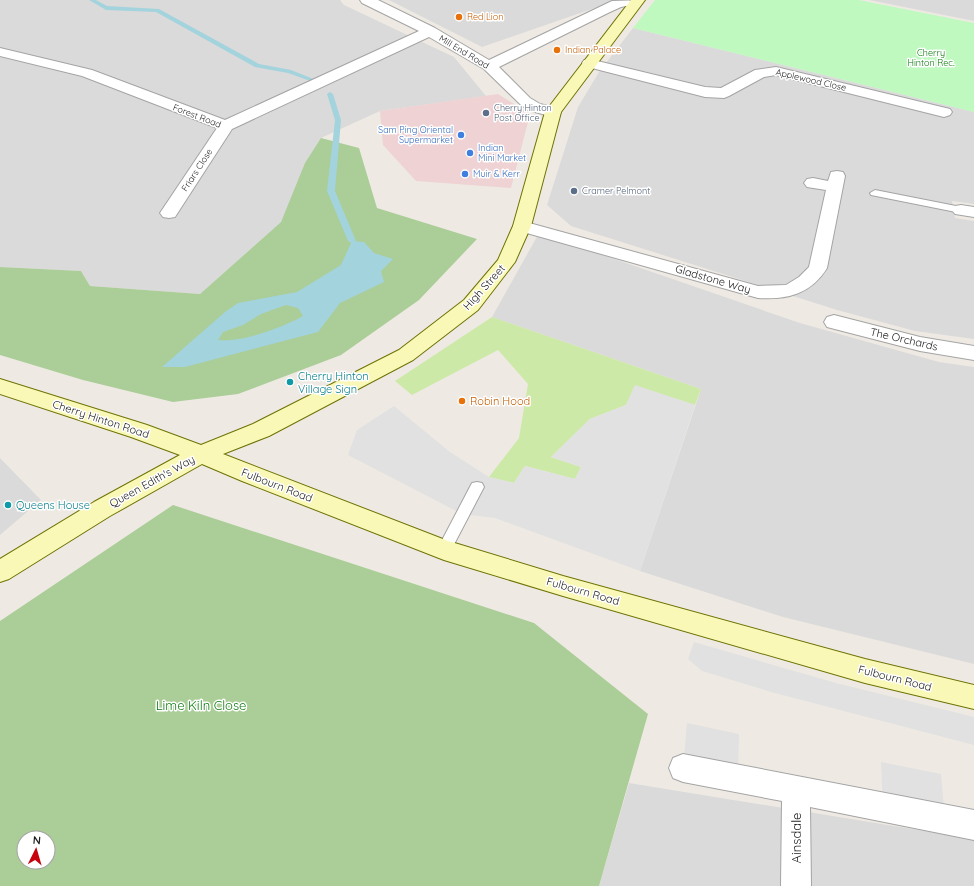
<svg xmlns="http://www.w3.org/2000/svg" width="974" height="886" viewBox="0 0 974 886" font-family="Quicksand,sans-serif">
<rect width="100%" height="100%" fill="#eeeae3"/>
<path fill="#dbdada" d="M0,0h340l4,5 110,52 32,39 -106,15 -59,27 -40,84 -81,72 -110,-8 -9,-15 -81,-4z
M389,0h229l-136,47z
M869,0h105v21z
M633,28l341,84v92l-22,-3 3,17 19,3v118l-59,-8 -78,-21 -266,-84 -24,-21 31,-98 21,-35z
M539,233l261,90 139,39 35,5v297l-191,-47 -143,-46 61,-182 -209,-72z
M0,458l41,42 -41,35z
M629,783l345,56v47h-375z"/>
<path fill="#efd2d3" d="M498,94l32,20 -19,74 -95,-7 -33,-36 -3,-34z"/>
<path fill="#cce9a8" d="M492,317l209,72 -6,16 -60,-19 -9,19 -36,14 -39,38 30,10 -6,12 -50,-13 -11,17 -25,-6 30,-39 9,-54 -30,-34 -86,45 -17,-14z"/>
<path fill="#abcd98" fill-rule="evenodd" d="M321,138l38,10 18,60 100,31 -58,61 -78,55 -103,39 -65,8 -90,-22 -83,-25v-88l81,4 9,15 110,8 81,-72 24,-59z
M173,505l361,118 114,91 -49,172h-599v-265zM24,838h24v24h-24z"/>
<path fill="#bff9c0" d="M655,0h204l115,23v89l-341,-84z"/>
<path fill="#e1e1e1" d="M635,385l60,20 -55,166 -145,-53 -33,-4 -114,-59 9,-25 37,-24 56,46 39,25 25,6 11,-17 50,13 6,-12 -30,-10 39,-38 36,-14z
M694,642l142,41 138,34v28l-203,-53 -69,-21 -14,-12z
M687,723l52,11 -1,46 -55,-12z
M881,762l60,12 4,46 -62,-12z"/>
<path fill="#a3d3dc" fill-rule="evenodd" d="M352,241l12,1 10,11 19,6 -12,12 3,11 -44,21 -22,29 -133,35h-23l63,-55 13,-9 59,-11 44,-27zM286,305l12,3 5,8c-19,11 -63,27 -85,24l5,-8 20,-7 18,-11z"/>
<g fill="none" stroke-linecap="round" stroke-linejoin="round">
<path fill="#a3d3dc" fill-rule="evenodd" d="M89,0h7l11,6 52,3 100,55 32,6 25,10 -3,2 -25,-9 -33,-6 -99,-55 -50,-2z
M330,92l3,2 8,26 -6,71 21,50 -4,2 -4,-2 -21,-50 8,-71 -8,-26z"/>
<defs>
<path id="lane" d="M875,190l86,17 5,3 -5,3 -90,-18 -1,-2z
M477,482l5,1 2,4 -35,67 -5,2 -5,-2 -2,-4 2,-4 33,-63z"/>
<path id="street" d="M360,0h18l57,28 54,32 123,-59 32,-1 -2,3 -21,4 -11,5 -111,55 31,31 10,6 19,5 2,3 -2,3 -6,2 -25,-7 -8,-6 -36,-35 -55,-32 -197,92 -57,88 -6,1 -6,-1 -3,-4 57,-85 -135,-52 -82,-20v-8l92,22 133,50 194,-89 -57,-28z
M589,59l116,28 16,1 34,-18 21,-3 174,42 2,3 -2,3 -6,2 -168,-42 -12,2 -35,19 -5,2 -19,-1 -121,-31 -2,-3 2,-3z
M837,171l6,1 2,4 -18,92c-16,26 -40,32 -69,30l-242,-68 -3,-4 3,-4 6,-1 236,65 28,-1 13,-8 10,-10 17,-77 -19,-3 -3,-4 3,-4 6,-1 15,3 3,-9z
M961,205l13,2v10l-19,-3 -3,-4 3,-4z
M834,315l86,22 54,9v14l-54,-9 -93,-24 -3,-5 3,-5z
M683,754l291,56v30l-164,-33 1,79h-30l1,-85 -99,-19 -10,-4 -4,-10 4,-10z"/>
<path id="secondary" d="M631,0h14l-84,112 -30,114 -16,36 -37,48 -65,50 -144,76 -46,18 225,87 115,35 302,83 109,26v24l-109,-26 -302,-87 -119,-36 -202,-79 -40,-17 -92,52 -101,63 -9,3v-23l94,-57 86,-47 -49,-18 -131,-43v-15l147,46 54,20 52,-21 146,-74 65,-50 34,-40 15,-34 32,-114z"/>
</defs>
<use href="#lane" stroke="#a4a4a4" stroke-width="2"/>
<use href="#street" stroke="#a4a4a4" stroke-width="2"/>
<use href="#secondary" stroke="#6e7305" stroke-width="2"/>
<use href="#lane" fill="#fff" fill-rule="evenodd"/>
<use href="#street" fill="#fff" fill-rule="evenodd"/>
<use href="#secondary" fill="#f9f8b6" fill-rule="evenodd"/>
</g>
<g fill="#e8710a" stroke="#fff" stroke-width="1.5">
<circle cx="459" cy="17" r="4"/>
<circle cx="557" cy="50" r="4"/>
<circle cx="462" cy="401" r="4"/>
</g>
<g fill="#5c6f8a" stroke="#fff" stroke-width="1.5">
<circle cx="486" cy="113" r="4"/>
<circle cx="574" cy="191" r="4"/>
</g>
<g fill="#3f7fe0" stroke="#fff" stroke-width="1.5">
<circle cx="461" cy="135" r="4"/>
<circle cx="470" cy="153" r="4"/>
<circle cx="465" cy="174" r="4"/>
</g>
<g fill="#0f9aa8" stroke="#fff" stroke-width="1.5">
<circle cx="290" cy="382" r="4"/>
<circle cx="8" cy="505" r="4"/>
</g>
<g text-anchor="middle" stroke-width="3" stroke-linejoin="round" paint-order="stroke">
<g font-size="9" fill="#c56008" stroke="#fff" text-anchor="start">
<text x="467" y="20">Red Lion</text>
<text x="565" y="53">Indian Palace</text>
</g>
<g font-size="9" fill="#1d1d1d" stroke="#fff">
<text transform="translate(464 52) rotate(31)" y="3">Mill End Road</text>
<text transform="translate(811 80) rotate(13)" y="3">Applewood Close</text>
<text transform="translate(197 116) rotate(21)" y="3">Forest Road</text>
<text transform="translate(197 170) rotate(-57)" y="3">Friars Close</text>
</g>
<g font-size="9" fill="#0c7a0e" stroke="#fff">
<text x="931" y="56">Cherry<tspan x="931" dy="10">Hinton Rec.</tspan></text>
</g>
<g font-size="9" fill="#4e5e75" stroke="#fff" text-anchor="start">
<text x="494" y="111">Cherry Hinton<tspan x="494" dy="10">Post Office</tspan></text>
<text x="582" y="194">Cramer Pelmont</text>
</g>
<g font-size="9" fill="#366cbe" stroke="#fff" text-anchor="start">
<text x="453" y="133" text-anchor="end">Sam Ping Oriental<tspan x="453" dy="10">Supermarket</tspan></text>
<text x="478" y="151">Indian<tspan x="478" dy="10">Mini Market</tspan></text>
<text x="473" y="177">Muir &amp; Kerr</text>
</g>
<g font-size="11" fill="#1d1d1d" stroke="#fff">
<text transform="translate(713 279) rotate(16)" y="4">Gladstone Way</text>
<text transform="translate(484 287) rotate(-48)" y="4">High Street</text>
<text transform="translate(904 339) rotate(13)" y="4">The Orchards</text>
<text transform="translate(101 419) rotate(18)" y="4">Cherry Hinton Road</text>
<text transform="translate(152 481) rotate(-29)" y="4">Queen Edith's Way</text>
<text transform="translate(277 485) rotate(21)" y="4">Fulbourn Road</text>
<text transform="translate(583 591) rotate(16)" y="4">Fulbourn Road</text>
<text transform="translate(895 678) rotate(14)" y="4">Fulbourn Road</text>
</g>
<g font-size="11" fill="#0d838f" stroke="#fff" text-anchor="start">
<text x="298" y="380">Cherry Hinton<tspan x="298" dy="13">Village Sign</tspan></text>
<text x="16" y="509">Queens House</text>
</g>
<g font-size="11" fill="#c56008" stroke="#fff" text-anchor="start">
<text x="470" y="405">Robin Hood</text>
</g>
<g font-size="13" fill="#0c7a0e" stroke="#fff">
<text x="201" y="710">Lime Kiln Close</text>
</g>
<g font-size="13" fill="#1d1d1d" stroke="#fff">
<text transform="translate(796 838) rotate(-90)" y="5">Ainsdale</text>
</g>
</g>
<g transform="translate(36 850) rotate(5)"><circle r="19" fill="#ffffff" stroke="#a5a5a5"/>
<path d="M0-3L7 15L0 10L-7 15Z" fill="#c9010f"/>
<text y="-6" font-size="11" font-weight="bold" text-anchor="middle" fill="#1d1d1d">N</text>
</g>
</svg>
